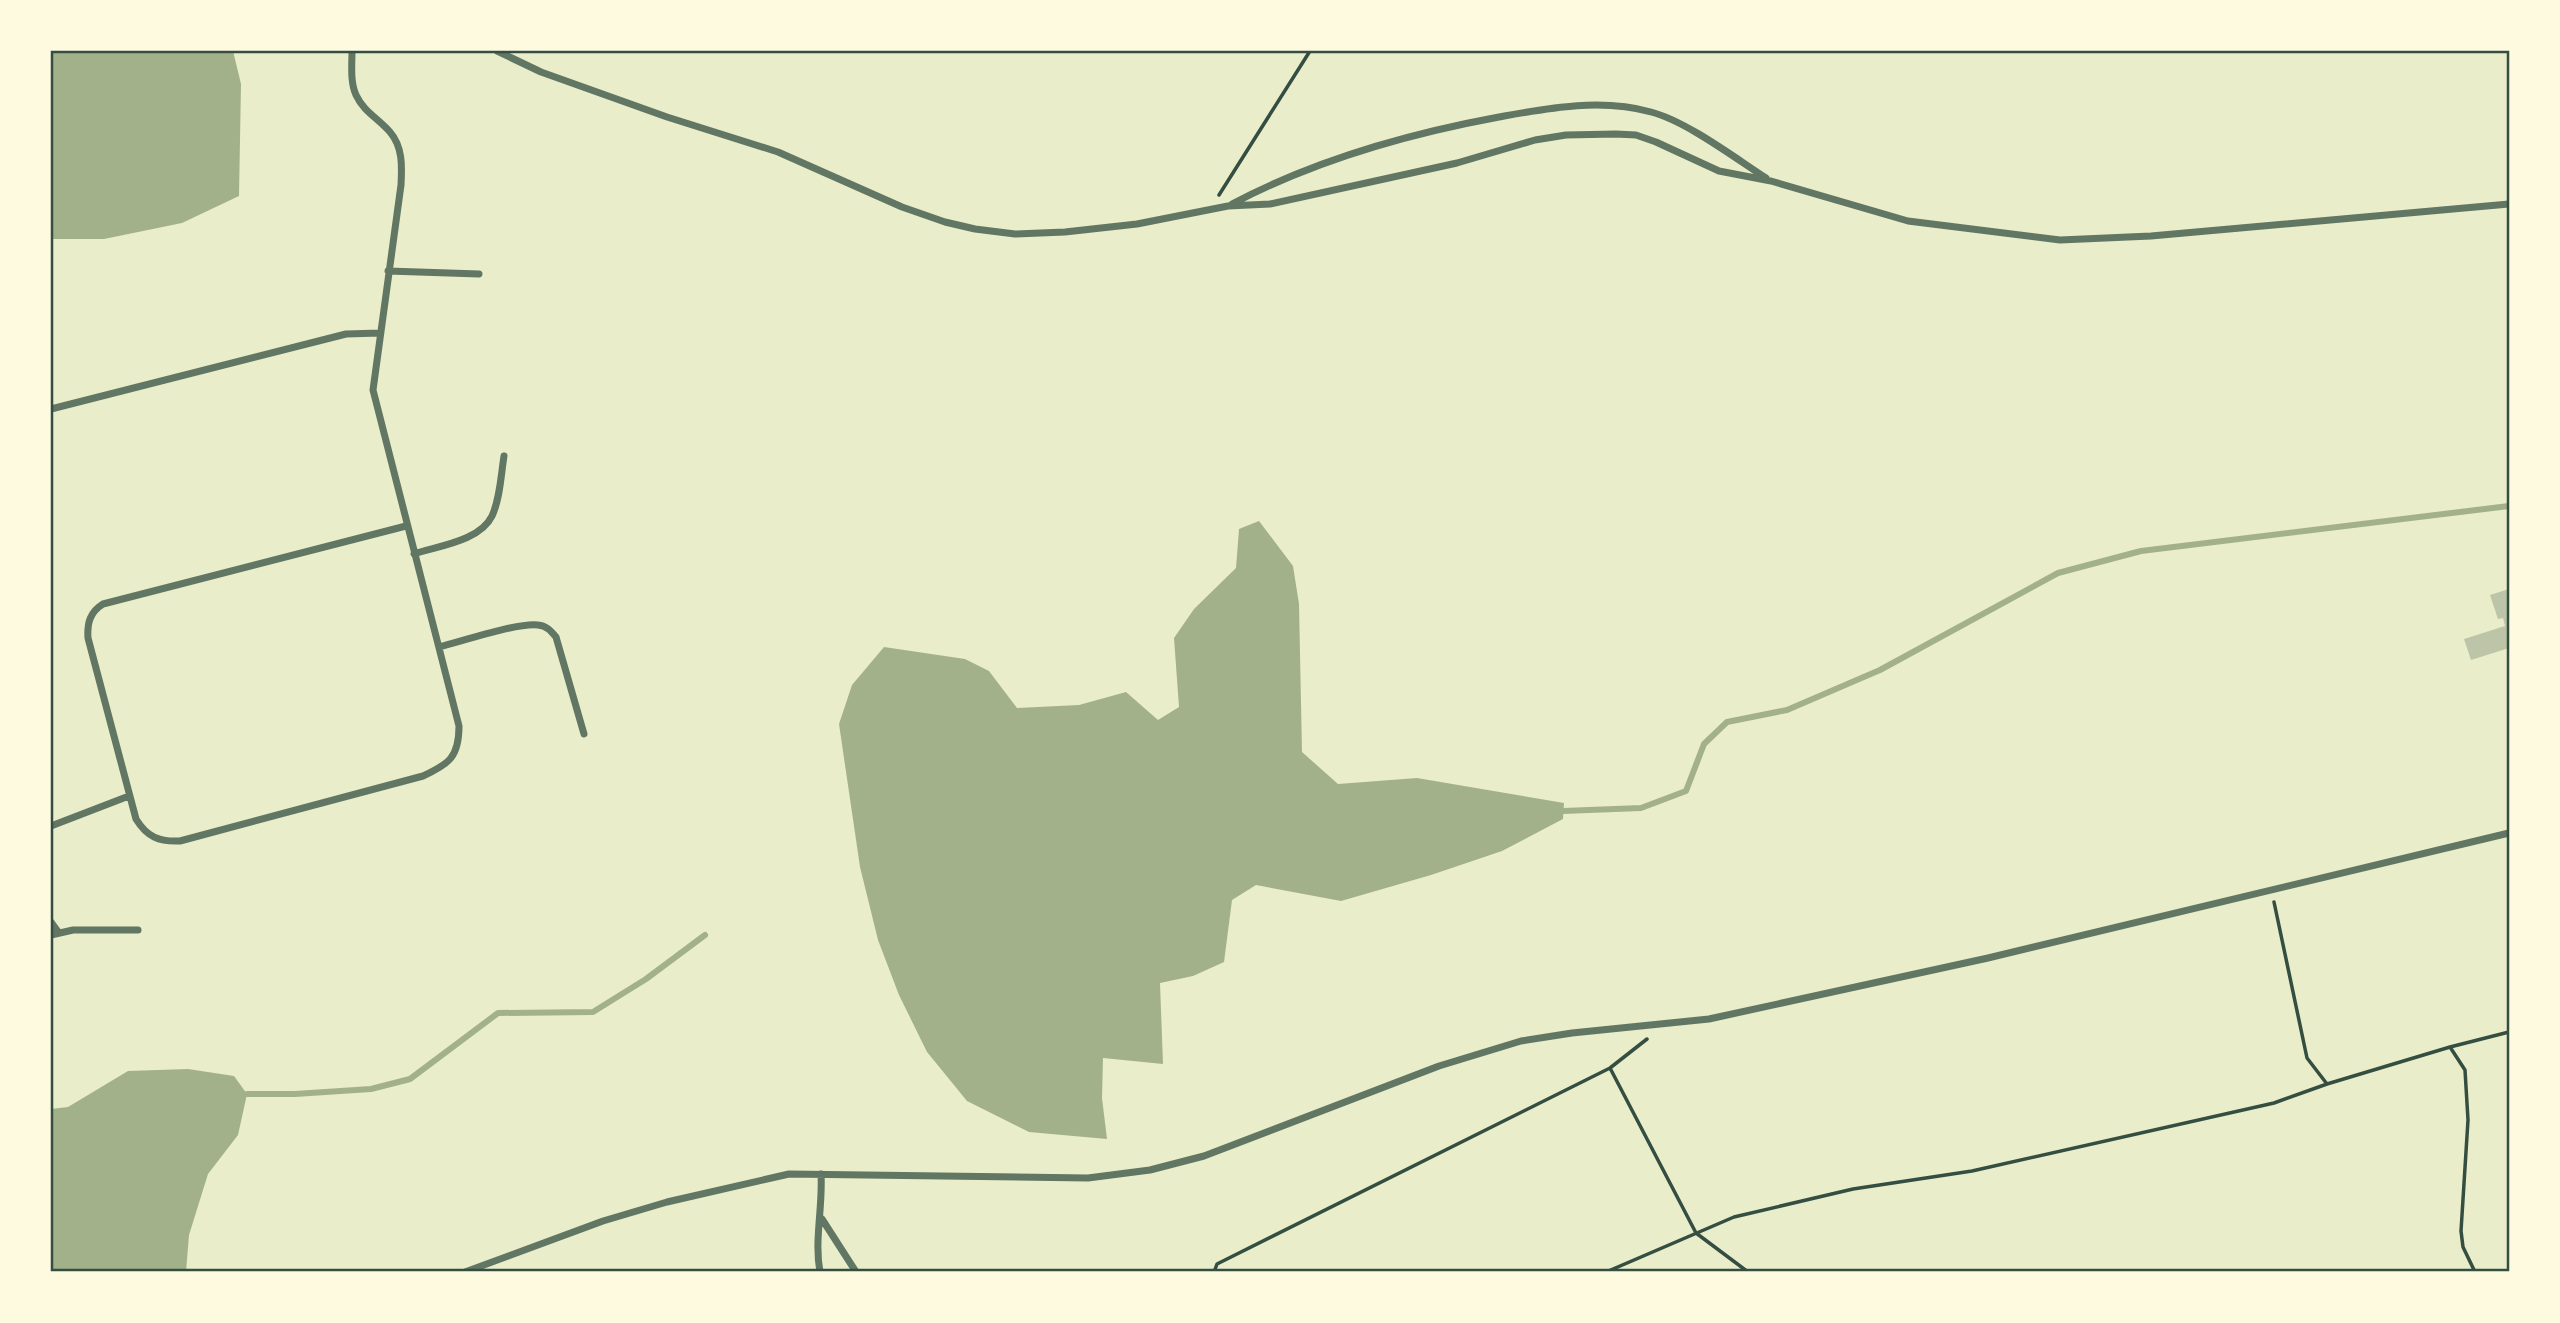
<svg xmlns="http://www.w3.org/2000/svg" width="2560" height="1323" viewBox="0 0 2560 1323" font-family="'Public Sans',sans-serif">
<rect width="100%" height="100%" fill="#e9edc9"/>
<path fill="#a3b18a" d="M51,51h182l8,33 -2,112 -57,27 -78,16h-53z
M1259,521l34,45 6,38 3,148 36,32 79,-6 147,25 -1,16 -61,32 -71,24 -90,26 -85,-16 -24,15 -8,62 -31,14 -33,7 3,81 -60,-6 -1,40 5,41 -78,-7 -62,-31 -40,-49 -28,-57 -21,-55 -18,-73 -21,-143 13,-39 32,-38 81,12 24,12 28,37 62,-3 47,-13 32,28 21,-13 -5,-69 20,-29 42,-41 3,-39z
M188,1069l46,7 13,18 -9,41 -30,39 -19,61 -3,37h-135v-163l17,-2 60,-36z"/>
<g fill="none" stroke-linecap="round" stroke-linejoin="round">
<path stroke="#a3b18a" stroke-width="6" d="M1563,811l78,-3 45,-17 18,-47 23,-22 60,-12 93,-40 178,-97 83,-22 368,-45
M247,1094h48l76,-5 39,-10 88,-66 95,-1 53,-33 59,-44"/>
</g>
<path fill="#bcc5a7" d="M2509,589v59l-38,12 -7,-21 41,-13 -2,-8 -5,1 -8,-24z"/>
<g fill="none" stroke-linecap="round" stroke-linejoin="round">
<path stroke="#344e41" stroke-width="3.5" d="M1219,195l91,-144
M2274,902l33,156 20,26 123,-37 15,23 3,50 -7,111 2,16 12,25
M2450,1047l59,-15
M1610,1068l86,165 52,39
M1214,1272l3,-8 393,-196 37,-29
M1606,1272l128,-55 119,-28 119,-18 302,-68 53,-19"/>
<path stroke="#617663" stroke-width="7" d="M352,51c0,14 -2,31 4,44 8,17 22,23 34,37 13,15 12,35 11,53l-28,205 86,336c0,31 -10,38 -36,50l-243,65c-21,1 -33,-4 -44,-22l-48,-181c-1,-15 2,-26 15,-34l303,-78
M497,51l44,21 126,45 111,35 124,55 43,15 30,7 40,5 50,-2 72,-8 91,-18 42,-2 187,-41 78,-23 31,-5 50,-1 20,1 20,7 63,29 52,10 137,40 152,19 91,-4 358,-32
M1232,204c83,-44 175,-70 267,-87 50,-9 102,-19 152,-5 35,9 84,46 115,66
M388,271l91,3
M51,409l295,-75 34,-1
M414,554c24,-8 66,-13 78,-38 8,-17 9,-41 12,-60
M439,647c21,-5 80,-25 99,-22 9,1 13,6 18,12l28,97
M51,826l78,-30
M51,922l8,11
M51,935l22,-5h65
M822,1219l34,53
M465,1272l138,-51 64,-19 122,-28 299,4 62,-8 54,-14 235,-90 82,-25 51,-8 137,-14 279,-61 521,-125
M820,1272c-6,-32 3,-65 1,-98"/>
</g>
<rect width="2560" height="1323" fill="none" stroke="#fefae0" stroke-width="105"/>
<rect x="52" y="52" width="2456" height="1218" fill="none" stroke="#344e41" stroke-width="2.5"/>
</svg>
